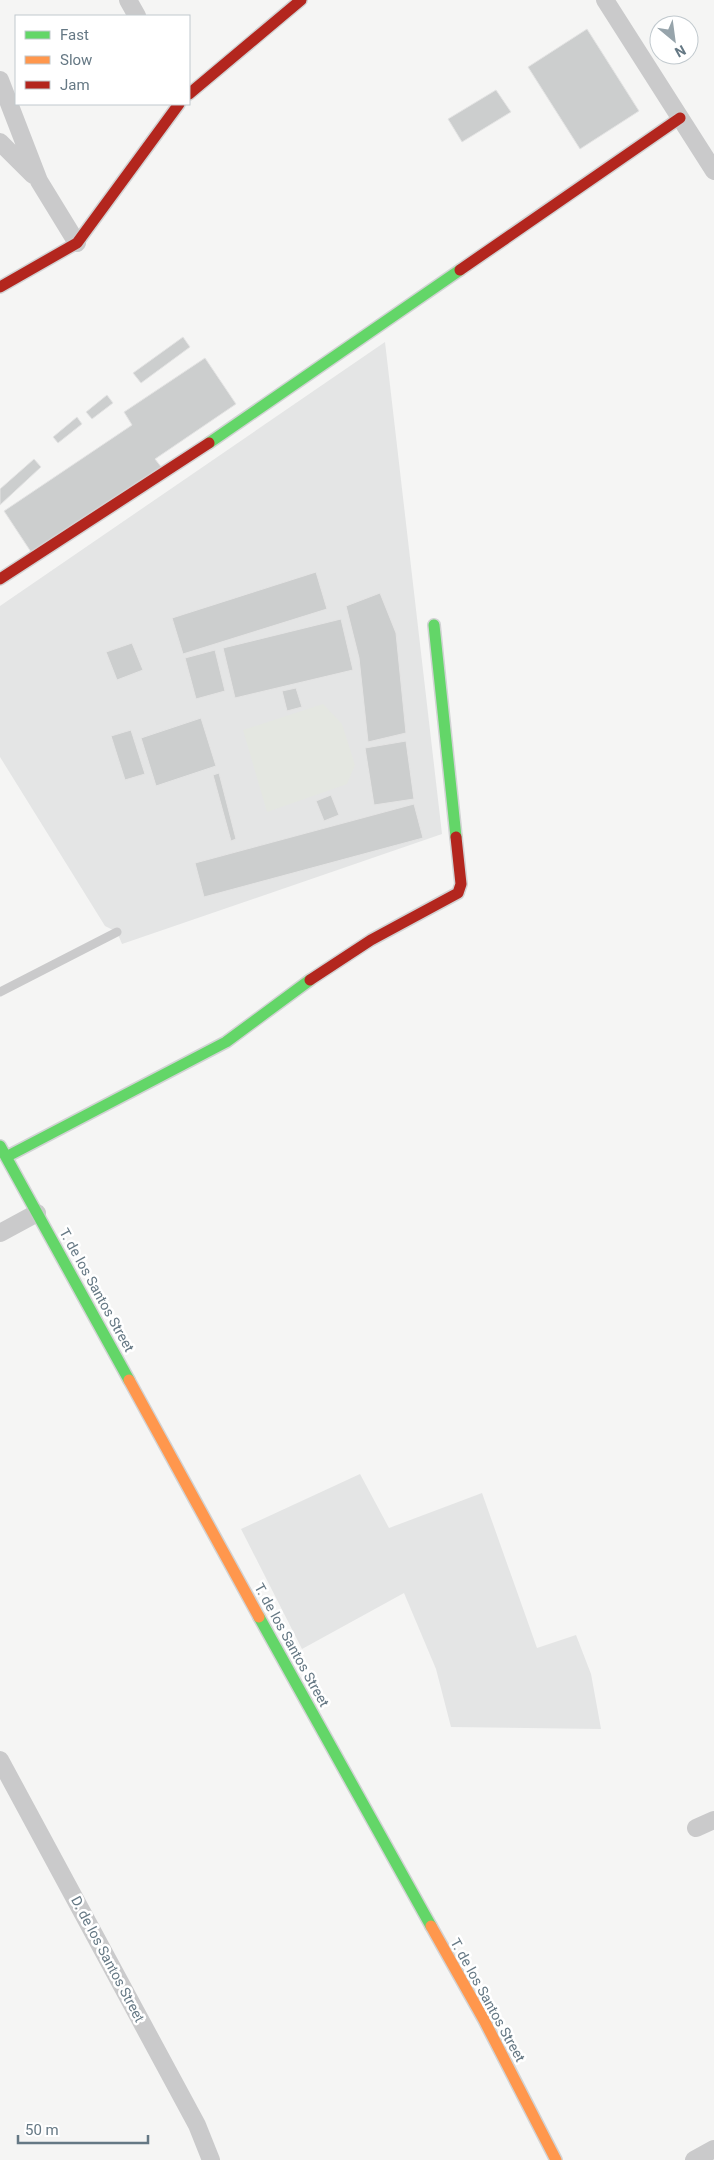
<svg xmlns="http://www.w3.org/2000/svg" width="714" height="2160" viewBox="0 0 714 2160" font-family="Roboto,sans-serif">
<rect width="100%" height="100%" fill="#f5f5f4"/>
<path fill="#e4e5e5" d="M385,342l57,492 -320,110 -5,-12 -12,-6 -105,-169v-151z
M360,1474l29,54 93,-35 55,155 39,-13 15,39 10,55 -150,-2 -15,-58 -32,-76 -102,56 -61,-120z"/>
<path fill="#e4e7e1" d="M323,704l19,20 13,41 -8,19 -80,28 -24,-82z"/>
<path fill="#cccece" stroke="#e4e4e4" d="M587,29l52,82 -59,38 -52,-82z
M496,90l15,22 -49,30 -14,-23z
M183,337l7,10 -49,36 -8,-10z
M205,358l31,46 -81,55 7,9 -129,87 -29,-44 128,-86 -8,-13z
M107,395l6,8 -21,16 -6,-7z
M77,417l5,7 -24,19 -5,-6z
M34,459l7,8 -41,38v-16z
M316,572l11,37 -144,45 -11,-36z
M380,593l16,40 10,100 -38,9 -9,-84 -13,-52z
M341,619l12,51 -118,28 -12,-50z
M132,643l11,27 -26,10 -11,-28z
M215,650l10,41 -29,8 -11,-41z
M296,688l6,19 -15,4 -5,-20z
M201,718l15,48 -60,20 -15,-48z
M131,730l14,44 -20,6 -14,-44z
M406,741l8,58 -40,6 -9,-57z
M219,773l17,66 -5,2 -18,-66z
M331,795l8,20 -15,6 -8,-20z
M414,804l9,34 -219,59 -9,-34z"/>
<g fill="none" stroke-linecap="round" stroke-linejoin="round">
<defs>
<path id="fast" d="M209,443l251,-173
M434,625l22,212
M0,1146l129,234
M6,1157l220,-115 84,-62
M259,1617l172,309"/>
<path id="slow" d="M129,1380l130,237
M431,1926l53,94 72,140"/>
<path id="jam" d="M189,94l112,-94
M460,270l220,-152
M0,287l77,-44 102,-139
M0,579l209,-136
M310,980l61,-40 87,-47 3,-9 -5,-47"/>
</defs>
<use href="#fast" stroke="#d2d3d4" stroke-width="14"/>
<use href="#slow" stroke="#d2d3d4" stroke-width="14"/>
<use href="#jam" stroke="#d2d3d4" stroke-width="14"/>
<path stroke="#cacacb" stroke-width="9" d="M0,992l117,-60"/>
<path stroke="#cacacb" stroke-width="18" d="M128,0l9,16
M605,0l109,171
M0,80l39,101 38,62
M0,142l33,33
M0,1233l37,-20
M0,1760l197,365 14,35
M696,1828l18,-8
M694,2160l20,-11"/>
<use href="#fast" stroke="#63d668" stroke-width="11"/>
<use href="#slow" stroke="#ff974d" stroke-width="11"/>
<use href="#jam" stroke="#b3261e" stroke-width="11"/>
</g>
<g text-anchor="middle" stroke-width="5" stroke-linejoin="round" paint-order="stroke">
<g font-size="14" fill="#657884" stroke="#fff">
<text transform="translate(97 1290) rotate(61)" y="5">T. de los Santos Street</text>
<text transform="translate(292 1645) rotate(61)" y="5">T. de los Santos Street</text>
<text transform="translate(108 1959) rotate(62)" y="5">D. de los Santos Street</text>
<text transform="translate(488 2000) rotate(61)" y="5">T. de los Santos Street</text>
</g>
</g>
<rect x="15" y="15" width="175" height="90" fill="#ffffff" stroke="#c1c9ce"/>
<rect x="25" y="31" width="25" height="8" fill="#63d668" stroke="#c1c9ce"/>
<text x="60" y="40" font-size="15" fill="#657884">Fast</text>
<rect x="25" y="56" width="25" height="8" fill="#ff974d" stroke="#c1c9ce"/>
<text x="60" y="65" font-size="15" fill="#657884">Slow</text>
<rect x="25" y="81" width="25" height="8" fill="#b3261e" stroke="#c1c9ce"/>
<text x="60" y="90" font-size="15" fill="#657884">Jam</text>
<g transform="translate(674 40) rotate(151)"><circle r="24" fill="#ffffff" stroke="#c1c9ce"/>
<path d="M0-4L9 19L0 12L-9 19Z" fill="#97a4ab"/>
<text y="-8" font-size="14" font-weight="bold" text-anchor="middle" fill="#657884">N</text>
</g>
<path d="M18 2135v8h130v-8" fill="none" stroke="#657884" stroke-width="2.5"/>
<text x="25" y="2135" font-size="15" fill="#657884" stroke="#ffffff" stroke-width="4" paint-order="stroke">50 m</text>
</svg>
